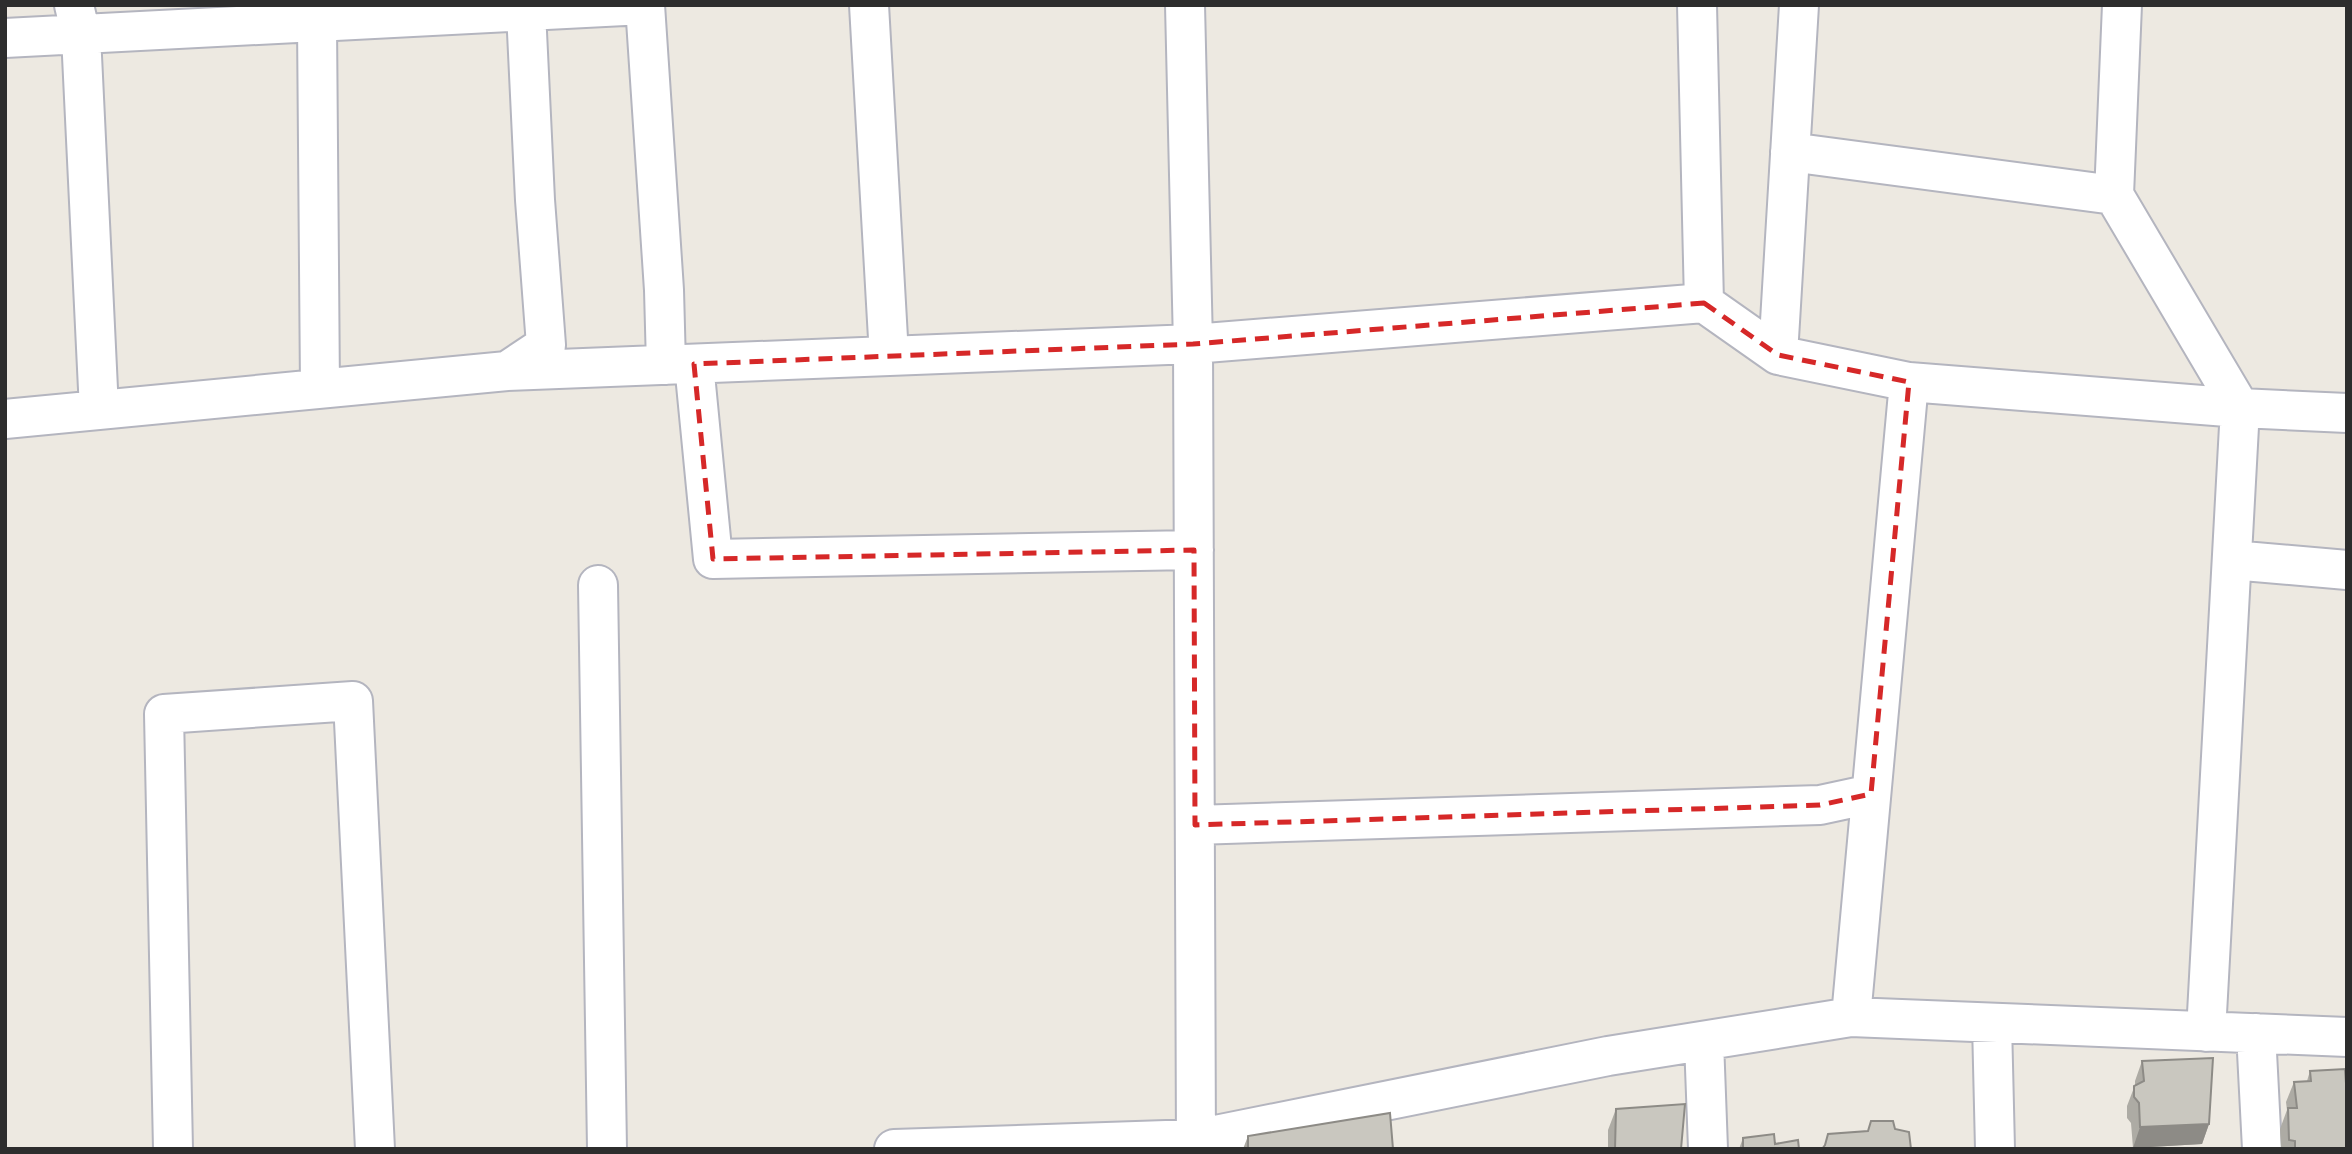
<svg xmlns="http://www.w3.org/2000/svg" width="2352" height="1154" viewBox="0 0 2352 1154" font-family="'Golos Text',sans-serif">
<rect width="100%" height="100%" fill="#ede9e1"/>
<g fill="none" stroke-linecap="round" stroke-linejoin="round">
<defs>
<path id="minor" d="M74,5l7,30 18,375
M645,5l19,285 2,75
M869,5l20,351
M1185,5l8,339 3,805
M1799,5l-21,350 131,27 -58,635
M317,23l3,366
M5,38l639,-33
M1790,152l324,43 8,-190
M2114,195l126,213 -34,624
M1704,303l74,52
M694,364l19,195 481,-9
M507,371l39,-26 -11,-145 -9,-189
M1909,382l331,26 107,5
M5,419l502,-48 686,-27 511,-41 -7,-298
M2232,560l115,10
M598,585l9,564
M1195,825l625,-20 51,-11
M1992,1023l3,126
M2256,1033l6,116
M1704,1041l4,108
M173,1149l-9,-435 189,-13 22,448
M894,1149l302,-10 412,-83 243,-39 496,20"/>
</defs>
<use href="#minor" stroke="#b4b5bf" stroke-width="42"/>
<use href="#minor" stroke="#fff" stroke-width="38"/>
</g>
<path fill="#adaba4" d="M2142,1061l67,63 -7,20 -69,4 -2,-25 -4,-5v-12l8,-21v-4z
M2310,1071l37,78h-66l-1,-20 7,-19 -1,-8 8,-20 13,-1z
M1616,1109l65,40h-73v-19z
M1248,1136l145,13h-150z
M1743,1138v11h-4z"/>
<path fill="#8d8b86" d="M2209,1124l-7,20 -69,4 7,-21z"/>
<path fill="#c9c7bf" stroke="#8d8b86" stroke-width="2" d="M2213,1058l-4,66 -69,3 -1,-24 -5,-6v-11l10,-5 -2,-20z
M2345,1069l2,29v51h-52v-8l-6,-1 -1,-32h9l-3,-26 17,-1 -1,-10z
M1685,1104l-4,45h-66l1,-40z
M1390,1113l3,36h-145v-13z
M1871,1121h22l2,8 14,3 2,17h-89l3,-4 3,-11 40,-3z
M1774,1134l1,10 23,-4 1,9h-56v-11z"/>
<path fill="none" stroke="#d62828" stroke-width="5" stroke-dasharray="14 9" stroke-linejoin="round" d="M1704,303l74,52 131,27 -38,412 -51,11 -625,20 -1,-275 -481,9 -19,-195 499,-20z"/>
<rect width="2352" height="1154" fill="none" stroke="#2d2d2d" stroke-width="14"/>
</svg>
